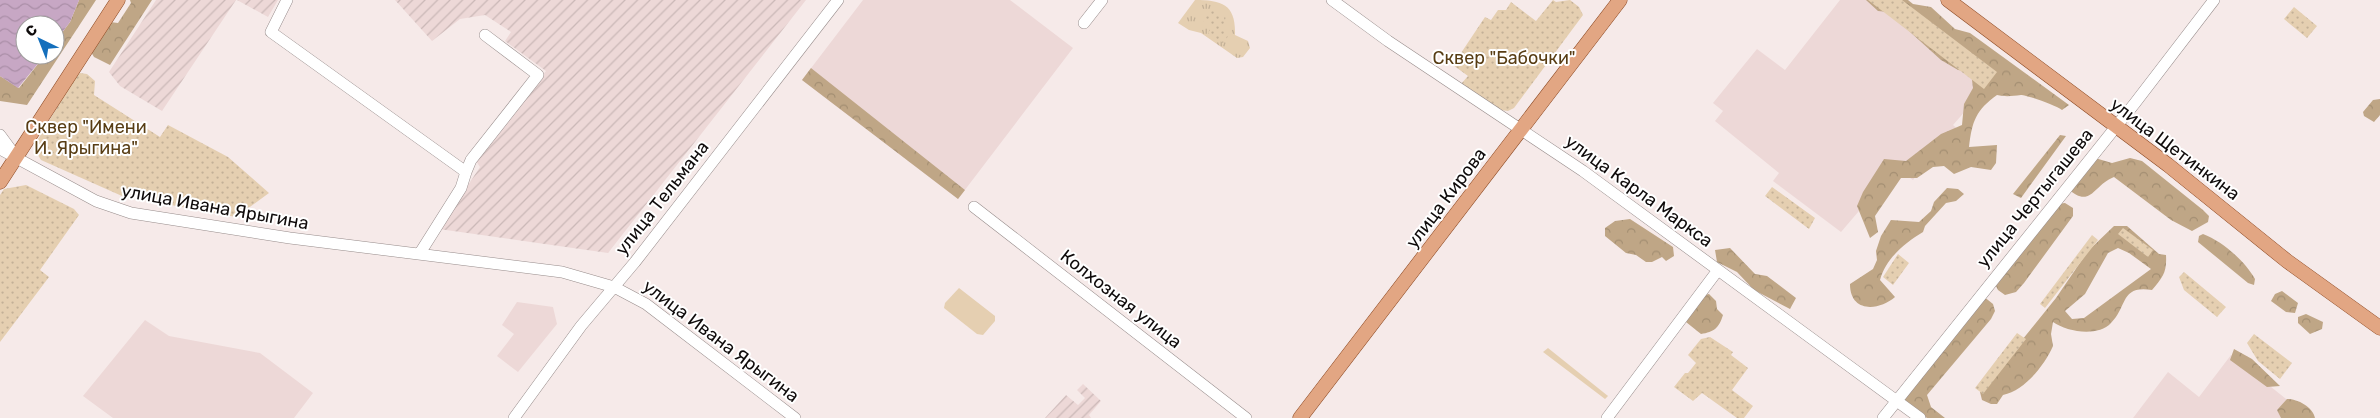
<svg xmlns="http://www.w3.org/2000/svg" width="2380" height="418" viewBox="0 0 2380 418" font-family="Rubik,sans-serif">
<defs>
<pattern id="industrial-furrows" width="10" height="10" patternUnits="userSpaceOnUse" patternTransform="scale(1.25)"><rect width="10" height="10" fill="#edd8d7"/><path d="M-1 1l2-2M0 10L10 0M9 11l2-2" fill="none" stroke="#cab8b7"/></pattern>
<pattern id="grass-tufts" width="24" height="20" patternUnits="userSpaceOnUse" patternTransform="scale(1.25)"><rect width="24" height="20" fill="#e5cfb1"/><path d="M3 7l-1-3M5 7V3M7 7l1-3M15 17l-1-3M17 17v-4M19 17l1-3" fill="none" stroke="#c3b097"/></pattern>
<pattern id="forest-crowns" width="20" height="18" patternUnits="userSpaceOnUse" patternTransform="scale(1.25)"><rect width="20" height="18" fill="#bfa686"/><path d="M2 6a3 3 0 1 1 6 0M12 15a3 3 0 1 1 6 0" fill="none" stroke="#a38e72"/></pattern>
<pattern id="park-dots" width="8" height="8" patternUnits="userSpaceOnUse" patternTransform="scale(1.25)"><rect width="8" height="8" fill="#e5cfb1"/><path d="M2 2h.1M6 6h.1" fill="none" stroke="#c3b097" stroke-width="1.8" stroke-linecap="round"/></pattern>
<pattern id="water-waves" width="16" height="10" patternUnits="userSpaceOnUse" patternTransform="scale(1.25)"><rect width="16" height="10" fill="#c7a7c4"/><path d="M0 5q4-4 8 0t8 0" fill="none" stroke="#aa8ea7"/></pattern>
</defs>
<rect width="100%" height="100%" fill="#f6eae9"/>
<path fill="#edd8d7" d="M863,0h147l63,48 -115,151 -156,-119z
M1840,0h59l98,75 -44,50 15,13 -36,18 -19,24 -11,-8 -8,-2 -53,62 -68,-51 6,-8 -64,-52 8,-10 -10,-8 44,-54 28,21z
M517,302l36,5 4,17 -39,48 -21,-16 17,-22 -12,-9z
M145,320l24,16 91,17 53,40 -19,25h-181l-30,-22z
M2231,355l79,63h-177l35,-46 31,25z"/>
<path fill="url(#industrial-furrows)" d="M156,0h80l-74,111 -42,-25 -11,-14z
M237,0h41l-10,17z
M395,0h411l-198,253 -169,-24 41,-62 -4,-6 70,-90 -41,-30 6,-9 -26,-17 -25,4 -28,22z
M1083,384l18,17 -12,14 2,3h-46l21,-23 12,10 7,-7 -8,-8z"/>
<path fill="url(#grass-tufts)" d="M1195,0c28,0 41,5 40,35l13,6 2,7 -7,9 -6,1 -36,-25 -12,-3 -11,-7z
M1548,348l60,48 -3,3 -62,-47z"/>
<path fill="url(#forest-crowns)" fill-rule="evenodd" d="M79,0h17l-69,105 -27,-4v-25l19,12 26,-33h10v-13l15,-20z
M130,0h22l-42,65 -16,-8 -3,-5 19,-30 8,1 13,-20z
M1866,0h42l5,4 18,3 24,22 15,4 99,72 -7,5c-5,-4 -35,-15 -41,-15 -9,1 -15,2 -24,0 -21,15 -25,26 -28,52l28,-2 -1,18 -5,7 -20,-3 -17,7 -10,-8 -11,1 -16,11h-16l-26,38 3,16 -8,6 -13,-32 6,-14 21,-33 22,2 35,-27 21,-9 2,-21 9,-16 -2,-16 -13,-2 -17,-10 -53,-48 -10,-1z
M811,68l154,122 -7,9 -156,-119z
M2380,99v16l-6,7 -10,-6 -1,-4 10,-12z
M2060,135l6,1 -45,62 -8,-4z
M2095,158l17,5 18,-5 12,3 61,49 6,6 -1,6 -16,9 -21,-11 -57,-43c-21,8 -23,33 -47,11z
M1947,188l11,1 6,5 -8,7 -10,2 -21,23 -2,6c-18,11 -37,26 -43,48l15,17c-16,14 -45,16 -45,-13l23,-15 4,-9 -1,-9 5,-15 10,-16 28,2 12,-11 3,-9z
M2065,203l8,5v8l-49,67 -8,9 -11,3 -7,-5 -2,-4 61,-82z
M1630,219l43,28 1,9 -8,5 -4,-4 -10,5h-6l-10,-7 -10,-2 -21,-17v-8l10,-7z
M2114,226h13l32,28 7,1c1,17 -3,22 -14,35 -32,-5 -24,16 -41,33 -13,14 -44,9 -58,-1l-2,12 2,12c-9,20 -28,44 -50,49l-6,9h-6l-9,-4 -2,-8 76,-94 32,-47zM2118,248l11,5 22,16 -67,49 -12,1 -7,-8 20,-17 23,-41z
M2203,234c19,7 42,27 52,45l-1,6 -6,-2 -50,-41 1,-6z
M1730,248l25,26 12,2 29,22 -6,11 -36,-19 -17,-18 -20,-10 -2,-12z
M2282,291l16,12 -3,10 -9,-1 -15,-11 4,-7z
M1709,294l7,7 1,8 6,6c-4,13 -9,17 -22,19l-15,-12 18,-27z
M1983,296l10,8 2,7 -4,8 -64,76 4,12 14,11h-18l-24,-19z
M2306,314l17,8 -1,7 -12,5 -12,-11v-6z
M2234,349l18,10 28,27 -13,1 -37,-27z
M2287,399c11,0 26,8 28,19h-34l-4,-8z"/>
<path fill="url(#park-dots)" d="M1553,0l3,2 14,-2 9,7 4,8 -69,93 -6,3 -7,-1 -40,-26 7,-8 -15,-11 32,-48 6,3 7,-10h8l5,-8 25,19z
M1868,0h34l95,72 -13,17z
M2294,7l23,19 -10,12 -23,-19z
M1212,8l10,7 5,8 -3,5 5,7 -6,8 -15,-10 4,-6 -9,-6z
M80,73l7,1 8,7 -1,14 66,42 8,-12 60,32 41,36 -33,24 -114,-21 -81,-36 -6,-10 2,-9 39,-65z
M26,185l48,24 5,6 -39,55 9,7 -49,65v-147l4,-6z
M1772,187l43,31 -6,11 -44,-33z
M2123,228l30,22 -5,7 -30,-23z
M2092,235l6,5 -53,68 -5,-4z
M1898,254l11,9 -16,22 -10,-8z
M2184,272l42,35 -9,10 -33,-27 -5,-13z
M2017,333l9,6 -43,55 -8,-6z
M2254,334l38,29 -12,16 -22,-18 -11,-18z
M1710,337l23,15 -2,3 17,13 -16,22 21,16 -9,12h-7l-35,-25 -9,8 -19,-14 11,-14h3l8,-10 -8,-8 13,-16z"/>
<path fill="#e5cfb1" d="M959,288l36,28v5l-12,14 -6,-1 -33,-26 1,-5z"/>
<path fill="url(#water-waves)" d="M0,0h79l-9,22 -15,20v-17h-30v30h20l-27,33 -18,-12z"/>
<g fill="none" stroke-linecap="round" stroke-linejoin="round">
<defs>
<path id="minor" d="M287,0l-16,32 195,140 -5,16 -41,65
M1332,0l56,41 195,130 337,247
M1084,23l18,-23
M0,135l14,19
M0,149l96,52 35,12 159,25 272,34 52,15 32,17 149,114
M466,172l5,-12 67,-85 -53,-40
M974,207l272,211
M514,418l67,-92 54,-64 203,-262
M1607,418l111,-148
M1883,418l252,-315 79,-103"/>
<path id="major" d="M1948,0l220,165 119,96 93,67
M0,182l118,-182
M1300,418l320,-418"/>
</defs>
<use href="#minor" stroke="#978c8b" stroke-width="12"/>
<use href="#major" stroke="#8c4923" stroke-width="15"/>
<use href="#minor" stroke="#fff" stroke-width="11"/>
<use href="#major" stroke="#e2a683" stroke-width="14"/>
</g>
<g text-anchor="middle" stroke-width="4" stroke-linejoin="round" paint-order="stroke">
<g font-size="18" fill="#583d14" stroke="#fff">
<text x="1504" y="64">Сквер "Бабочки"</text>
<text x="86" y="133">Сквер "Имени<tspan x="86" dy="21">И. Ярыгина"</tspan></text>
</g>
<g font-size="18" fill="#0f0b0b" stroke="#fff">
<text transform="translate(2175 149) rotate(37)" y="6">улица Щетинкина</text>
<text transform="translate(1639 191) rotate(36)" y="6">улица Карла Маркса</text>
<text transform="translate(662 198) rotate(-52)" y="6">улица Тельмана</text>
<text transform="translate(1446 198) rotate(-53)" y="6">улица Кирова</text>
<text transform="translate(2035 198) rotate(-51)" y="6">улица Чертыгашева</text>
<text transform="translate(215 207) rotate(10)" y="6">улица Ивана Ярыгина</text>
<text transform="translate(1121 299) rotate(38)" y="6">Колхозная улица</text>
<text transform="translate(721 341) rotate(37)" y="6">улица Ивана Ярыгина</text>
</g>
</g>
<g transform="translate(40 40) rotate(317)"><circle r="24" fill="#ffffff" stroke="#9f9d9d"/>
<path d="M0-4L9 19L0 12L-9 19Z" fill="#146fbc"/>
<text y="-8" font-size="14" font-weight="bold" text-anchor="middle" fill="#0f0b0b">С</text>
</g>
</svg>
